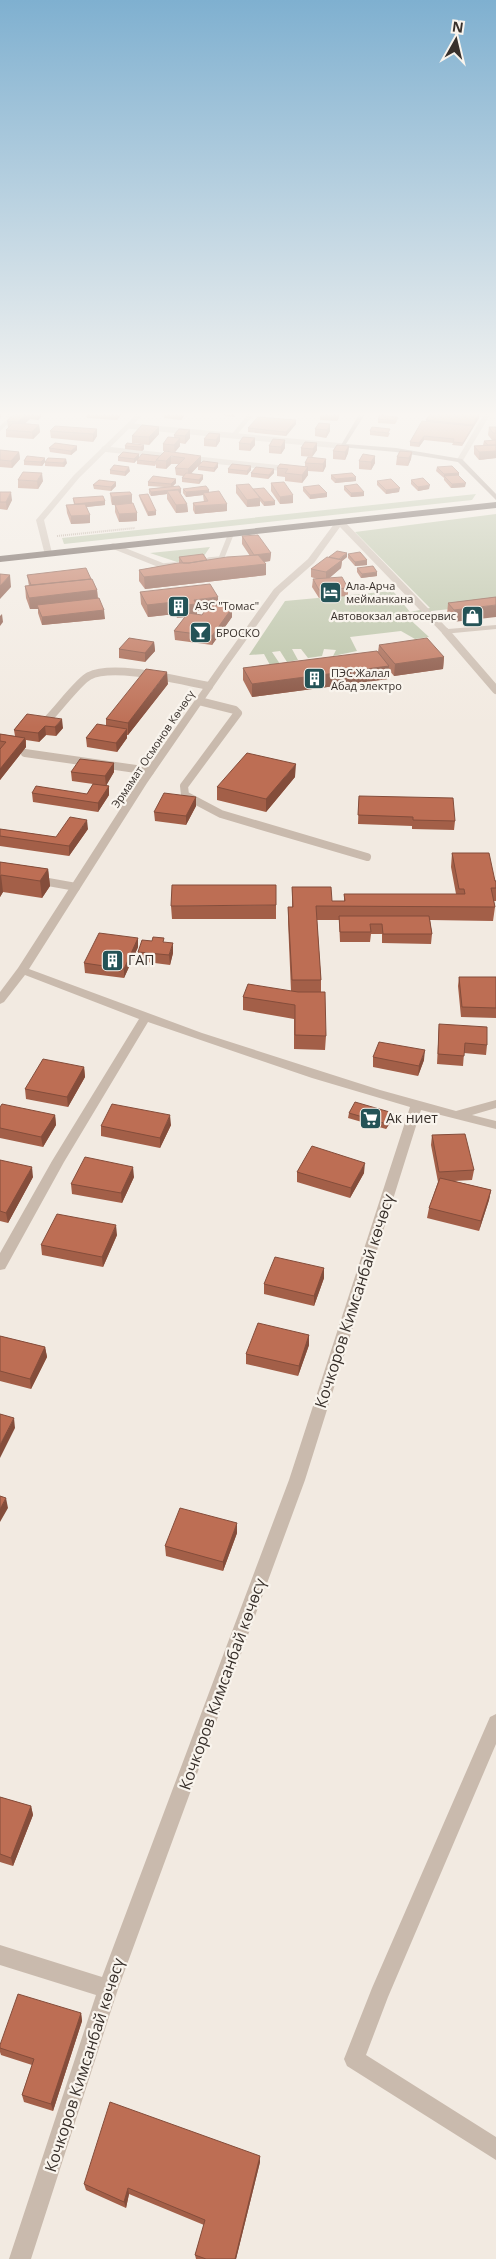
<svg xmlns="http://www.w3.org/2000/svg" width="496" height="2259" viewBox="0 0 496 2259" font-family="'Open Sans',sans-serif">
<rect width="100%" height="100%" fill="#f2eae1"/>
<path fill="#b6c0a2" d="M476,494l-4,6 -408,44 -2,-6z
M496,514v90l-92,10 25,23 -14,2 -14,-8 -51,6 7,14 -24,5 3,-6 -12,-1 -2,7 -14,2 -7,-9h-9l6,11 -11,2 -7,-11 -8,1 8,12 -10,1 -6,-11 -15,1 36,-54 108,-10 17,21 20,-4 -75,-76z
M210,547l-8,12 -25,3 -27,-9z"/>
<g fill="none" stroke-linecap="round" stroke-linejoin="round">
<path stroke="#b5a598" stroke-width="2" stroke-dasharray="1 1" stroke-linecap="butt" d="M57,536l78,-8"/>
<path stroke="#c9baad" stroke-width="5.5" d="M130,426l212,20
M104,449l185,20
M460,460l29,-49
M113,546l50,20 12,-1
M209,560l12,-1 10,-25"/>
<path stroke="#c9baad" stroke-width="8" d="M446,632l50,58
M199,701l36,9 3,3 -54,73 1,9 36,19 146,43
M49,718c9,-9 31,-38 40,-42 25,-13 92,5 120,10
M25,753l125,18
M37,880l39,7"/>
<path fill="#c9baad" fill-rule="evenodd" d="M0,411l12,3 3,-3h7l-22,20v-5l8,-8z
M140,411h7l-68,67 -35,42 8,33 -7,2 -9,-35 38,-45z
M251,411h6l-22,26h-4v-2z
M337,520h6l105,109 48,-4v4l-53,5 -103,-107 -26,36 -34,30 -51,71 -82,119 -118,186 173,64 178,57 76,21 40,-11v8l-24,7 24,6v8l-75,-19 -116,370 -187,509 -87,270h-22l87,-264 -96,-30v-20l102,32 187,-497 121,-373 -98,-29 -164,-56 -84,140 -59,107 -5,1v-17l52,-92 87,-142 -114,-44 -21,27 -4,2v-12l18,-24 119,-185 86,-123 51,-71 34,-30z
M496,1714v30l-108,253 -22,58 130,82v23l-149,-94 -3,-7 28,-71 118,-271z"/>
<path fill="#9d8a7f" fill-rule="evenodd" d="M361,411h6l-21,33 50,4 66,11 34,35v6l-38,-38 -62,-10 -56,-5z"/>
<path fill="#594a43" fill-rule="evenodd" d="M496,502v6l-496,54v-6z"/>
</g>
<path fill="#a35f48" fill-rule="evenodd" d="M18,411h23v6l-3,3 -8,-1 -5,4 14,2 1,7 -7,7 -27,-2v-7l2,-2 -1,-7z
M46,411h33l-2,3 -30,-2z
M86,411h34l1,4 -4,5 -30,-2z
M164,411h20v5l-3,4 -17,-2z
M221,411h18l-5,6 -13,-2z
M268,411h19v1l-2,4 -17,-2z
M340,411l-1,6 -2,4 -17,-1v-7z
M382,411h19l-2,3 -17,-2z
M462,411h18l-1,2z
M479,414v4l-17,28 -10,-1 1,-2 -29,-3 -5,7 -9,-1v-4l16,-21v-1z
M378,419l19,2 -2,3 -17,-1z
M319,423l11,8 -4,7 -11,-2v-7z
M296,424l-10,12 -38,-4v-4z
M489,427h7v13h-4l-4,-5z
M97,429v7l-4,6 -42,-4 -1,-7z
M190,430v8l-5,6 -5,-1v3l-5,6 -12,-1v-7l11,-6v-3z
M370,431l20,2 -2,4 -18,-2z
M159,434l-10,11 -17,-2v-7z
M220,434v7l-4,6 -12,-1v-7z
M255,438v7l-5,6 -11,-1v-7z
M285,440v8l-4,6 -12,-1v-7z
M496,440v18l-17,2 -5,-6v-8l9,-1 1,-4z
M317,443v7l-5,7 -11,-1v-8z
M144,445v4l-2,2 -17,-2v-3z
M349,446l-1,7 -3,7 -12,-1v-8z
M49,448l28,2 -6,5 -21,-3z
M0,450l19,2 1,7 -8,9 -12,-1z
M412,452l-1,7 -3,7 -12,-1 1,-8z
M139,454v4l62,-2v7l-10,10 12,6 -4,5 -17,-2v-4l1,-2 -7,-1 -1,-7 3,-4h-7l-5,5 -10,-1v-4l-1,2 -18,-2v-4l-3,3 -16,-2v-4z
M375,456v7l-4,7 -12,-1v-8z
M326,459v7l-3,6 -15,-1v4l-6,8 -17,-2v-4l-8,-1v-8l28,-1v-4z
M24,461h21l22,2 -3,4 -19,-1v-4l-3,4 -18,-1z
M198,466l20,1 -4,5 -16,-2z
M437,467l22,6v3l6,11 -14,1 -7,-8v-2l-8,-7z
M228,469l23,1 -4,5 -19,-2z
M274,469v4l-6,6 -17,-2v-4z
M110,470l20,1 -5,5 -15,-2z
M331,475l25,6 -21,2 -4,-4z
M18,480l25,1 -5,8 -20,-1z
M411,480l18,9 -11,2 -7,-7z
M377,481l22,11 -13,2 -9,-9z
M116,482v4l-5,5 -17,-2 -1,-4z
M148,482l28,1 -4,4 9,2v4h-1l7,11 1,8 -12,1 -9,-14v-5l-16,2 -2,-3v-4l15,-2 -16,-1z
M271,483l22,20 -13,1 -9,-13z
M236,485l17,4 22,16 -11,1 -4,-5v5l-13,1 -11,-14z
M344,486l20,6v4l-13,1 -7,-7z
M303,487l24,6v4l-17,2 -7,-8z
M183,489l26,1v2l18,19 -32,3 -2,-4v-7l11,-1 -1,-7 -17,2 -3,-4z
M0,492l12,8 -5,10 -7,-1z
M110,493l22,2v8l5,18 -18,1 -4,-10v-7h-3l-1,-4z
M139,495l17,20 -8,1 -8,-17z
M73,498l32,3v4l-18,2 3,16 -19,1 -4,-11 -1,-8h8z
M242,536l29,17 -1,8 -6,1 2,2v11l-121,14 -6,-8v-11l40,-7v-6l28,3 43,-4 -8,-12z
M348,554l19,6v5l-12,1 -7,-8z
M347,557l-5,4 -1,7 -12,10 19,10v8l-29,2 -7,-11 1,-8h4l-6,-2v-8z
M357,568l20,8 -16,2 -4,-6z
M27,575l64,4 6,11 1,9 7,20 -63,6 -4,-12v-4h-8l-4,-11 -1,-12h4z
M140,592l92,16v9l-20,28 -37,-5 -1,-9 11,-14 -8,1 -2,-4 -27,3 -7,-13zM205,610l-3,5h-5v-4z
M496,597l-43,25 -6,-7 1,-12z
M154,642l1,9 -10,11 -26,-4v-9z
M379,645l65,12 -1,12 -49,7 -5,-6 -1,9 -136,18 -9,-17v-12l135,-16z
M168,684l-40,51h-1v3l-10,14 -30,-5 -1,-9 20,-13v-6z
M27,714l36,14 -7,8 -10,-1 -7,7 -13,-2v7l-26,33v-46l15,2 -1,-6z
M114,763v9l-8,13 3,1v9l-11,17 -65,-10 -1,-9 55,1 6,-10 -21,-3 -1,-9z
M295,777l-29,35 -49,-12v-13z
M359,796l96,25 -1,9 -42,-1v-3l-54,-2z
M196,797v9l-10,19 -31,-4 -1,-9z
M0,829l56,8 32,-8 -19,27 -69,-10z
M452,853l44,28v20h-2l1,6 -2,14 -63,-1 2,14 -1,10 -49,-1v-9h-11l-1,8h-30l-1,-22h-22l4,60v12l5,44 -1,14 -31,-1v-30l-51,-9v-13l48,-6 -3,-70v-14h4v-20l40,14h12v-7h112l-5,-27z
M0,862l48,7 2,17 -8,12 -39,-6 -3,5z
M276,905v14h-104l-1,-13z
M138,938v9l-14,31 -39,-5 -1,-10z
M138,952l35,1 -3,12 -31,-4z
M459,977h37v41l-35,-1 -3,-31z
M439,1024l48,21 -1,10 -22,-2 -1,13 -26,-2z
M373,1057l51,3 -6,16 -45,-9z
M84,1067l1,10 -17,30 -42,-8 -1,-10z
M0,1107l55,8 1,10 -13,22 -43,-9z
M349,1113l44,5 -7,11 -38,-11z
M171,1125l-11,23 -59,-12v-10z
M432,1135l42,35 -2,10 -18,1 37,9 -2,10 -10,31 -52,-13 2,-10 9,-26 -7,-37z
M0,1160l33,17 -25,46 -8,-2z
M297,1172l67,1 -14,25 -53,-16z
M134,1177l-12,26 -50,-9 -1,-10z
M117,1235l-14,32 -61,-12 -1,-10z
M324,1268v10l-10,28 -50,-12v-10z
M309,1335v10l-11,31 -52,-12v-10z
M0,1336l45,11 2,10 -16,32 -31,-8z
M237,1533l-14,38 -57,-15 -1,-10z
M0,1797l31,9 2,9 -20,51 -13,-4z
M81,2013l1,8 -29,90 -29,-9 -2,-7 10,-30 -31,-10 -1,-3v-7z
M260,2162l-24,97h-40l-1,-4 9,-30 -75,-31 -3,14 -40,-18 -2,-6z"/>
<path fill="#844d3b" d="M0,411h1v6l-1,2z
M39,411h2v6l-3,3 -1,-7z
M117,411h3l1,4 -4,5 -1,-7z
M182,411h2v5l-3,4v-8z
M234,411h5l-5,6z
M339,411v6l-2,4v-7z
M29,412l1,7 -11,10 -1,-7z
M479,414v4l-17,28 1,-3z
M296,420v4l-10,12v-4z
M330,424v7l-4,7 1,-8z
M39,425l1,7 -7,7 -1,-7z
M159,427v7l-10,11v-8z
M97,429v7l-4,6v-8z
M190,430v8l-5,6v-8z
M220,434v7l-4,6v-7z
M424,436v4l-5,7v-4z
M180,438v8l-5,6 -1,-7z
M255,438v7l-5,6v-7z
M285,440v8l-4,6v-7z
M317,443v7l-5,7 1,-8z
M144,445v4l-2,2 -1,-4z
M77,446v4l-6,5v-4z
M349,446l-1,7 -3,7v-8z
M496,451v7l-17,2v-8z
M19,452l1,7 -8,9 -1,-7z
M412,452l-1,7 -3,7 1,-8z
M139,454v4l-5,5v-4z
M171,456v8l-5,5v-8z
M201,456v7l-13,14v-8z
M375,456v7l-4,7v-8z
M45,458v4l-3,4 -1,-4z
M66,459l1,4 -3,4 -1,-4z
M326,459v7l-3,6v-8z
M218,463v4l-4,5v-4z
M251,466v4l-4,5v-4z
M129,467l1,4 -5,5v-4z
M308,467v8l-6,8v-8z
M274,469v4l-6,6 1,-4z
M42,473l1,8 -5,8 -1,-8z
M459,473v4l-15,-1v2v-4z
M203,475v4l-4,5v-4z
M356,477v4l-21,2 1,-4z
M176,479v4l-5,5v-4z
M116,482v4l-5,5v-4z
M466,483l-1,4 -14,1 1,-4z
M430,485l-1,4 -11,2v-4z
M400,488l-1,4 -13,2v-4z
M181,489v4l-12,1 -2,-3v3l-16,2v-4z
M209,490v4l-6,-1v2l-17,2v-5z
M11,492l1,8 -5,10 -1,-8z
M364,492v4l-13,1v-4z
M327,493v4l-17,2v-4z
M132,495v8l-20,2v-8z
M293,495v8l-13,1v-7z
M260,498v8l-13,1v-7z
M105,501v4l-30,3v-4z
M275,501v4l-11,1v-4z
M187,504l1,8 -12,1v-8z
M227,504v7l-32,3v-8z
M156,511v4l-8,1v-4z
M137,513v8l-18,1v-8z
M90,515v8l-19,1v-8z
M271,553l-1,8 -16,2v-8z
M347,553v4l-5,4 -1,7 -15,13v-9l11,-11z
M367,560v5l-12,1v-4z
M266,564v11l-121,14 -1,-12z
M377,572v4l-16,2 1,-4z
M10,575l1,12 -11,12v-13z
M97,590l1,12 -61,3 1,4h-8l-1,-11z
M218,597v12l-21,2v5l-20,2v-12l17,-6z
M174,602l1,12 -27,3 -1,-12z
M496,605v12l-43,5 1,-12z
M232,608v9l-20,28v-9z
M104,610l1,9 -63,6v-8z
M2,614l1,8 -3,4v-10z
M154,642l1,9 -10,11v-9z
M444,657l-1,12 -49,7 1,-12z
M389,666l-1,13 -136,18v-13z
M167,672l1,12 -40,51v-12z
M62,719l1,9 -7,8 -1,-9z
M45,726l1,9 -7,7 -1,-9z
M127,729v9l-10,14 -1,-9z
M25,738l1,9 -26,33v-11z
M114,763v9l-8,14 -1,-10z
M296,764l-1,13 -29,35v-13z
M109,786v9l-11,17v-9z
M196,797v9l-10,19v-9z
M87,820l1,9 -19,27v-10z
M48,869l2,17 -8,12 -2,-17z
M1,875l2,17 -3,5v-20z
M138,938v9l-14,31v-9z
M173,943v10l-3,12 -1,-10z
M425,1050l-1,10 -6,16 1,-10z
M84,1067l1,10 -17,30 -1,-10z
M393,1113v5l-7,11 1,-5z
M55,1115l1,10 -13,22 -2,-10z
M170,1115l1,10 -11,23v-10z
M365,1163l-1,10 -14,25 1,-10z
M32,1167l1,10 -25,46 -2,-10z
M133,1167l1,10 -12,26 -1,-10z
M491,1190l-2,10 -10,31 2,-10z
M116,1225l1,10 -14,32 -1,-10z
M324,1268v10l-10,28v-10z
M309,1335v10l-11,31 1,-10z
M45,1347l2,10 -16,32 -1,-10z
M14,1418l1,10 -15,30v-13z
M6,1498l2,10 -8,14v-13z
M237,1523v10l-14,38v-9z
M31,1806l2,9 -20,51 -2,-8z
M81,2013l1,8 -29,90 -2,-7z
M260,2156v6l-24,97h-1z
M128,2188l1,6 -3,14 -2,-6z"/>
<path fill="#bd6e54" stroke="#844d3b" d="M18,411h21l-2,2 -8,-1 -11,10 -11,-1z
M97,411h20l-1,2z
M166,411h16l-1,1z
M321,411h18l-2,3 -17,-1z
M432,411h18l29,3 -6,11 -47,-5z
M380,415l18,2 -2,4 -18,-2z
M258,417l38,3 -10,12 -38,-4z
M422,421l51,5 -10,17 -10,-1 1,-3 -30,-3 -5,7 -9,-1z
M13,423l26,2 -7,7 -26,-2z
M319,423l11,1 -3,6 -12,-1z
M142,425l17,2 -10,10 -17,-1z
M55,426l42,3 -4,5 -43,-3z
M372,427l18,2 -2,4 -18,-2z
M489,427h7v6h-3z
M179,429l11,1 -5,6 -11,-1z
M209,433l11,1 -4,6 -12,-1z
M168,437l12,1 -6,7 -11,-1z
M243,437l12,1 -5,6 -11,-1z
M273,439l12,1 -4,7 -12,-1z
M496,440v5h-8l-4,-4z
M305,442l12,1 -4,6 -12,-1z
M55,443l22,3 -6,5 -22,-3z
M127,443l17,2 -3,2 -16,-1z
M337,445l12,1 -4,6 -12,-1z
M496,445v6l-17,1 -5,-6z
M0,450l19,2 -8,9 -11,-1z
M165,451l36,5 -13,13 -13,-1 10,-10 -14,-2 -5,5 -10,-1z
M400,451l12,1 -3,6 -12,-1z
M123,452l16,2 -5,5 -16,-2z
M142,454l18,2 -5,6 -18,-2z
M363,454l12,2 -4,6 -12,-1z
M27,456l18,2 -4,4 -17,-1z
M308,457l18,2 -3,5 -18,-1z
M48,458l18,1 -3,4 -18,-1z
M203,461l15,2 -4,5 -16,-2z
M232,464l19,2 -4,5 -19,-2z
M280,464l28,3 -6,8 -17,-2 3,-4 -11,-1z
M114,465l15,2 -4,5 -15,-2z
M452,466l7,7 -15,1 -7,-7z
M256,467l18,2 -5,6 -18,-2z
M23,472l19,1 -5,8 -19,-1z
M186,473l17,2 -4,5 -17,-2z
M352,473l4,4 -20,2 -5,-4z
M458,475l8,8 -14,1 -8,-8z
M153,476l23,3 -5,5 -23,-2z
M423,478l7,7 -12,2 -7,-7z
M391,479l9,9 -14,2 -9,-9z
M99,480l17,2 -5,5 -18,-2z
M284,482l9,13 -13,2 -9,-14z
M249,484l11,14 -13,2 -11,-15z
M357,484l7,8 -13,1 -7,-7z
M319,485l8,8 -17,2 -7,-8z
M179,486l2,3 -30,3 -2,-3z
M206,486l3,4 -23,2 -3,-3z
M264,488l11,13 -11,1 -11,-13z
M178,490l9,14 -11,1 -9,-14z
M219,491l8,13 -32,2 -2,-3 15,-2 -5,-8z
M0,492h11l-5,10h-6z
M130,492l2,3 -20,2 -2,-4z
M148,494l8,17 -8,1 -9,-17z
M103,496l2,5 -30,3 -2,-6z
M133,503l4,10 -18,1 -4,-9z
M85,504l5,11 -19,1 -5,-11z
M258,535l13,18 -17,2 -12,-19z
M337,551l10,2 -8,6 -10,-2z
M360,552l7,8 -12,2 -7,-8z
M203,554l4,6 -18,3h-6l-4,-6z
M258,555l8,9 -122,13 -5,-7 39,-7h11l38,-6z
M327,557l15,3 -16,12 -15,-3z
M373,566l4,6 -15,2 -5,-6z
M86,568l5,11 -60,6 -4,-10z
M0,574l10,1 -10,11z
M342,577l6,11 -29,2 -6,-11z
M92,579l5,11 -68,8 -4,-12z
M210,584l8,13 -24,3 2,4 -19,2 -3,-4 -27,3 -7,-13z
M496,597v8l-42,5 -6,-7z
M99,598l5,12 -62,7 -5,-12z
M209,605l23,3 -20,28 -38,-5 14,-18 14,2z
M129,638l25,4 -9,11 -26,-4z
M427,638l17,19 -49,7 -16,-19z
M377,651l12,15 -137,18 -9,-16z
M146,669l21,3 -39,51 -22,-4z
M27,714l35,5 -7,8 -10,-1 -7,7 -24,-3z
M97,724l30,5 -11,14 -30,-5z
M0,734l25,4 -25,31v-20l6,-7 -6,-1z
M247,753l49,11 -30,35 -49,-12z
M80,759l34,4 -9,13 -34,-4z
M93,784l16,2 -11,17 -66,-10 4,-7 51,8z
M164,793l32,4 -10,19 -32,-4z
M359,796l94,2 2,23 -42,-1v-3l-55,-2z
M70,817l17,3 -18,26 -69,-10v-7l56,8z
M452,853h37l6,28h1v7h-5l4,19 -179,-1 5,74h-29l-4,-73h5l-1,-20h39l1,14h13l-1,-7h121l-1,-5h-5z
M0,862l48,7 -8,12 -39,-6 -1,2z
M172,885h104v20l-105,1z
M339,916h90l3,18h-49l-1,-10h-12l1,8h-31z
M99,933l39,5 -14,31 -40,-6z
M153,937l11,1 -1,4 10,1 -4,12 -31,-3 4,-12 10,1z
M459,977h37v31l-34,-1z
M248,984l50,8h27l1,44 -31,-1v-30l-52,-8z
M439,1024l48,3v18l-22,-2 -1,13 -26,-2z
M379,1042l46,8 -6,16 -46,-9z
M43,1059l41,8 -17,30 -42,-8z
M355,1102l38,11 -6,11 -38,-11z
M2,1104l53,11 -14,22 -41,-9v-21z
M112,1104l58,11 -10,23 -59,-12z
M465,1134l9,36 -35,2 -7,-37z
M312,1146l53,17 -14,25 -54,-16z
M85,1157l48,10 -12,26 -50,-9z
M0,1160l32,7 -26,46 -6,-2z
M440,1178l51,12 -10,31 -52,-13z
M57,1214l59,11 -14,32 -61,-12z
M275,1257l49,11 -10,28 -50,-12z
M258,1323l51,12 -10,31 -53,-12z
M0,1336l45,11 -15,32 -30,-8z
M0,1414l14,4 -14,27z
M0,1496l6,2 -6,11z
M180,1508l57,15 -14,39 -58,-16z
M0,1797l31,9 -20,52 -11,-4z
M18,1994l63,19 -30,91 -29,-9 12,-36 -34,-11v-3z
M110,2102l150,54 -25,103h-29l-11,-4 10,-35 -77,-32 -4,14 -40,-18z"/>
<linearGradient id="sky" x2="0" y2="1"><stop stop-color="#7fb0d0"/><stop offset="0.57" stop-color="#f9f6f2"/><stop offset="1" stop-color="#f9f6f2" stop-opacity="0"/></linearGradient>
<rect width="496" height="727" fill="url(#sky)"/>
<defs>
<symbol id="hotel-square" viewBox="-11 -11 22 22"><rect x="-9" y="-9" width="18" height="18" rx="4" fill="#245357" stroke="#f9f4ed"/><path d="M-6-4.5h1.5V1H6V5H4.5V3h-9V5H-6ZM-4 0a1.8 1.8 0 1 1 3.6 0ZM.5 0V-2.5h3Q6-2.5 6 0Z" fill="#fff"/></symbol>
<symbol id="building-square" viewBox="-11 -11 22 22"><rect x="-9" y="-9" width="18" height="18" rx="4" fill="#245357" stroke="#f9f4ed"/><path d="M-4-6H4V6H1V3H-1V6H-4ZM-2.5-4.3h1.7v1.8h-1.7ZM.8-4.3h1.7v1.8H.8ZM-2.5-1h1.7V.8h-1.7ZM.8-1h1.7V.8H.8Z" fill="#fff"/></symbol>
<symbol id="shop-square" viewBox="-11 -11 22 22"><rect x="-9" y="-9" width="18" height="18" rx="4" fill="#245357" stroke="#f9f4ed"/><path d="M-5-2.5h2.3a2.7 3.5 0 0 1 5.4 0H5L5.5 6h-11ZM-1.5-2.5h3a1.5 2.3 0 0 0-3 0Z" fill="#fff"/></symbol>
<symbol id="bar-square" viewBox="-11 -11 22 22"><rect x="-9" y="-9" width="18" height="18" rx="4" fill="#245357" stroke="#f9f4ed"/><path d="M-6-5H6L.8 .8V4.5H3.5V6h-7V4.5H-.8V.8Z" fill="#fff"/></symbol>
<symbol id="supermarket-square" viewBox="-11 -11 22 22"><rect x="-9" y="-9" width="18" height="18" rx="4" fill="#245357" stroke="#f9f4ed"/><path d="M-6-5.5h2.5l.6 2H6L4.5 2H-2.5L-4.4-4H-6ZM-1.5 3.2a1.3 1.3 0 1 0 .1 0ZM3 3.2a1.3 1.3 0 1 0 .1 0Z" fill="#fff"/></symbol>
</defs>
<g fill-rule="evenodd">
<use href="#hotel-square" x="318" y="580" width="25" height="25"/>
<use href="#building-square" x="166" y="594" width="25" height="25"/>
<use href="#shop-square" x="460" y="604" width="25" height="25"/>
<use href="#bar-square" x="188" y="620" width="25" height="25"/>
<use href="#building-square" x="302" y="666" width="25" height="25"/>
<use href="#building-square" x="100" y="948" width="25" height="25"/>
<use href="#supermarket-square" x="358" y="1106" width="25" height="25"/>
</g>
<g text-anchor="middle" stroke-width="4.5" stroke-linejoin="round" paint-order="stroke">
<g font-size="11" fill="#38302b" stroke="#f9f4ed" text-anchor="start">
<text x="346" y="590">Ала-Арча<tspan x="346" dy="13">мейманкана</tspan></text>
<text x="195" y="610">АЗС "Томас"</text>
<text x="456" y="620" text-anchor="end">Автовокзал автосервис</text>
<text x="216" y="637">БРОСКО</text>
<text x="331" y="677">ПЭС Жалал<tspan x="331" dy="13">Абад электро</tspan></text>
</g>
<g font-size="11" fill="#38302b" stroke="#f9f4ed">
<text transform="translate(153 749) rotate(-56)" y="4">Эрмамат Осмонов Көчөсү</text>
</g>
<g font-size="14" fill="#38302b" stroke="#f9f4ed" text-anchor="start">
<text x="128" y="965">ГАП</text>
<text x="386" y="1123">Ак ниет</text>
</g>
<g font-size="16" fill="#38302b" stroke="#f9f4ed">
<text transform="translate(354 1301) rotate(-72)" y="6">Кочкоров Кимсанбай көчөсү</text>
<text transform="translate(222 1684) rotate(-70)" y="6">Кочкоров Кимсанбай көчөсү</text>
<text transform="translate(84 2065) rotate(-72)" y="6">Кочкоров Кимсанбай көчөсү</text>
</g>
</g>
<g transform="translate(456 40) rotate(8)" stroke="#f9f4ed" stroke-width="4" paint-order="stroke">
<path d="M0-4L9 19L0 12L-9 19Z" fill="#38302b"/>
<text y="-8" font-size="14" font-weight="bold" text-anchor="middle" fill="#38302b">N</text>
</g>
</svg>
